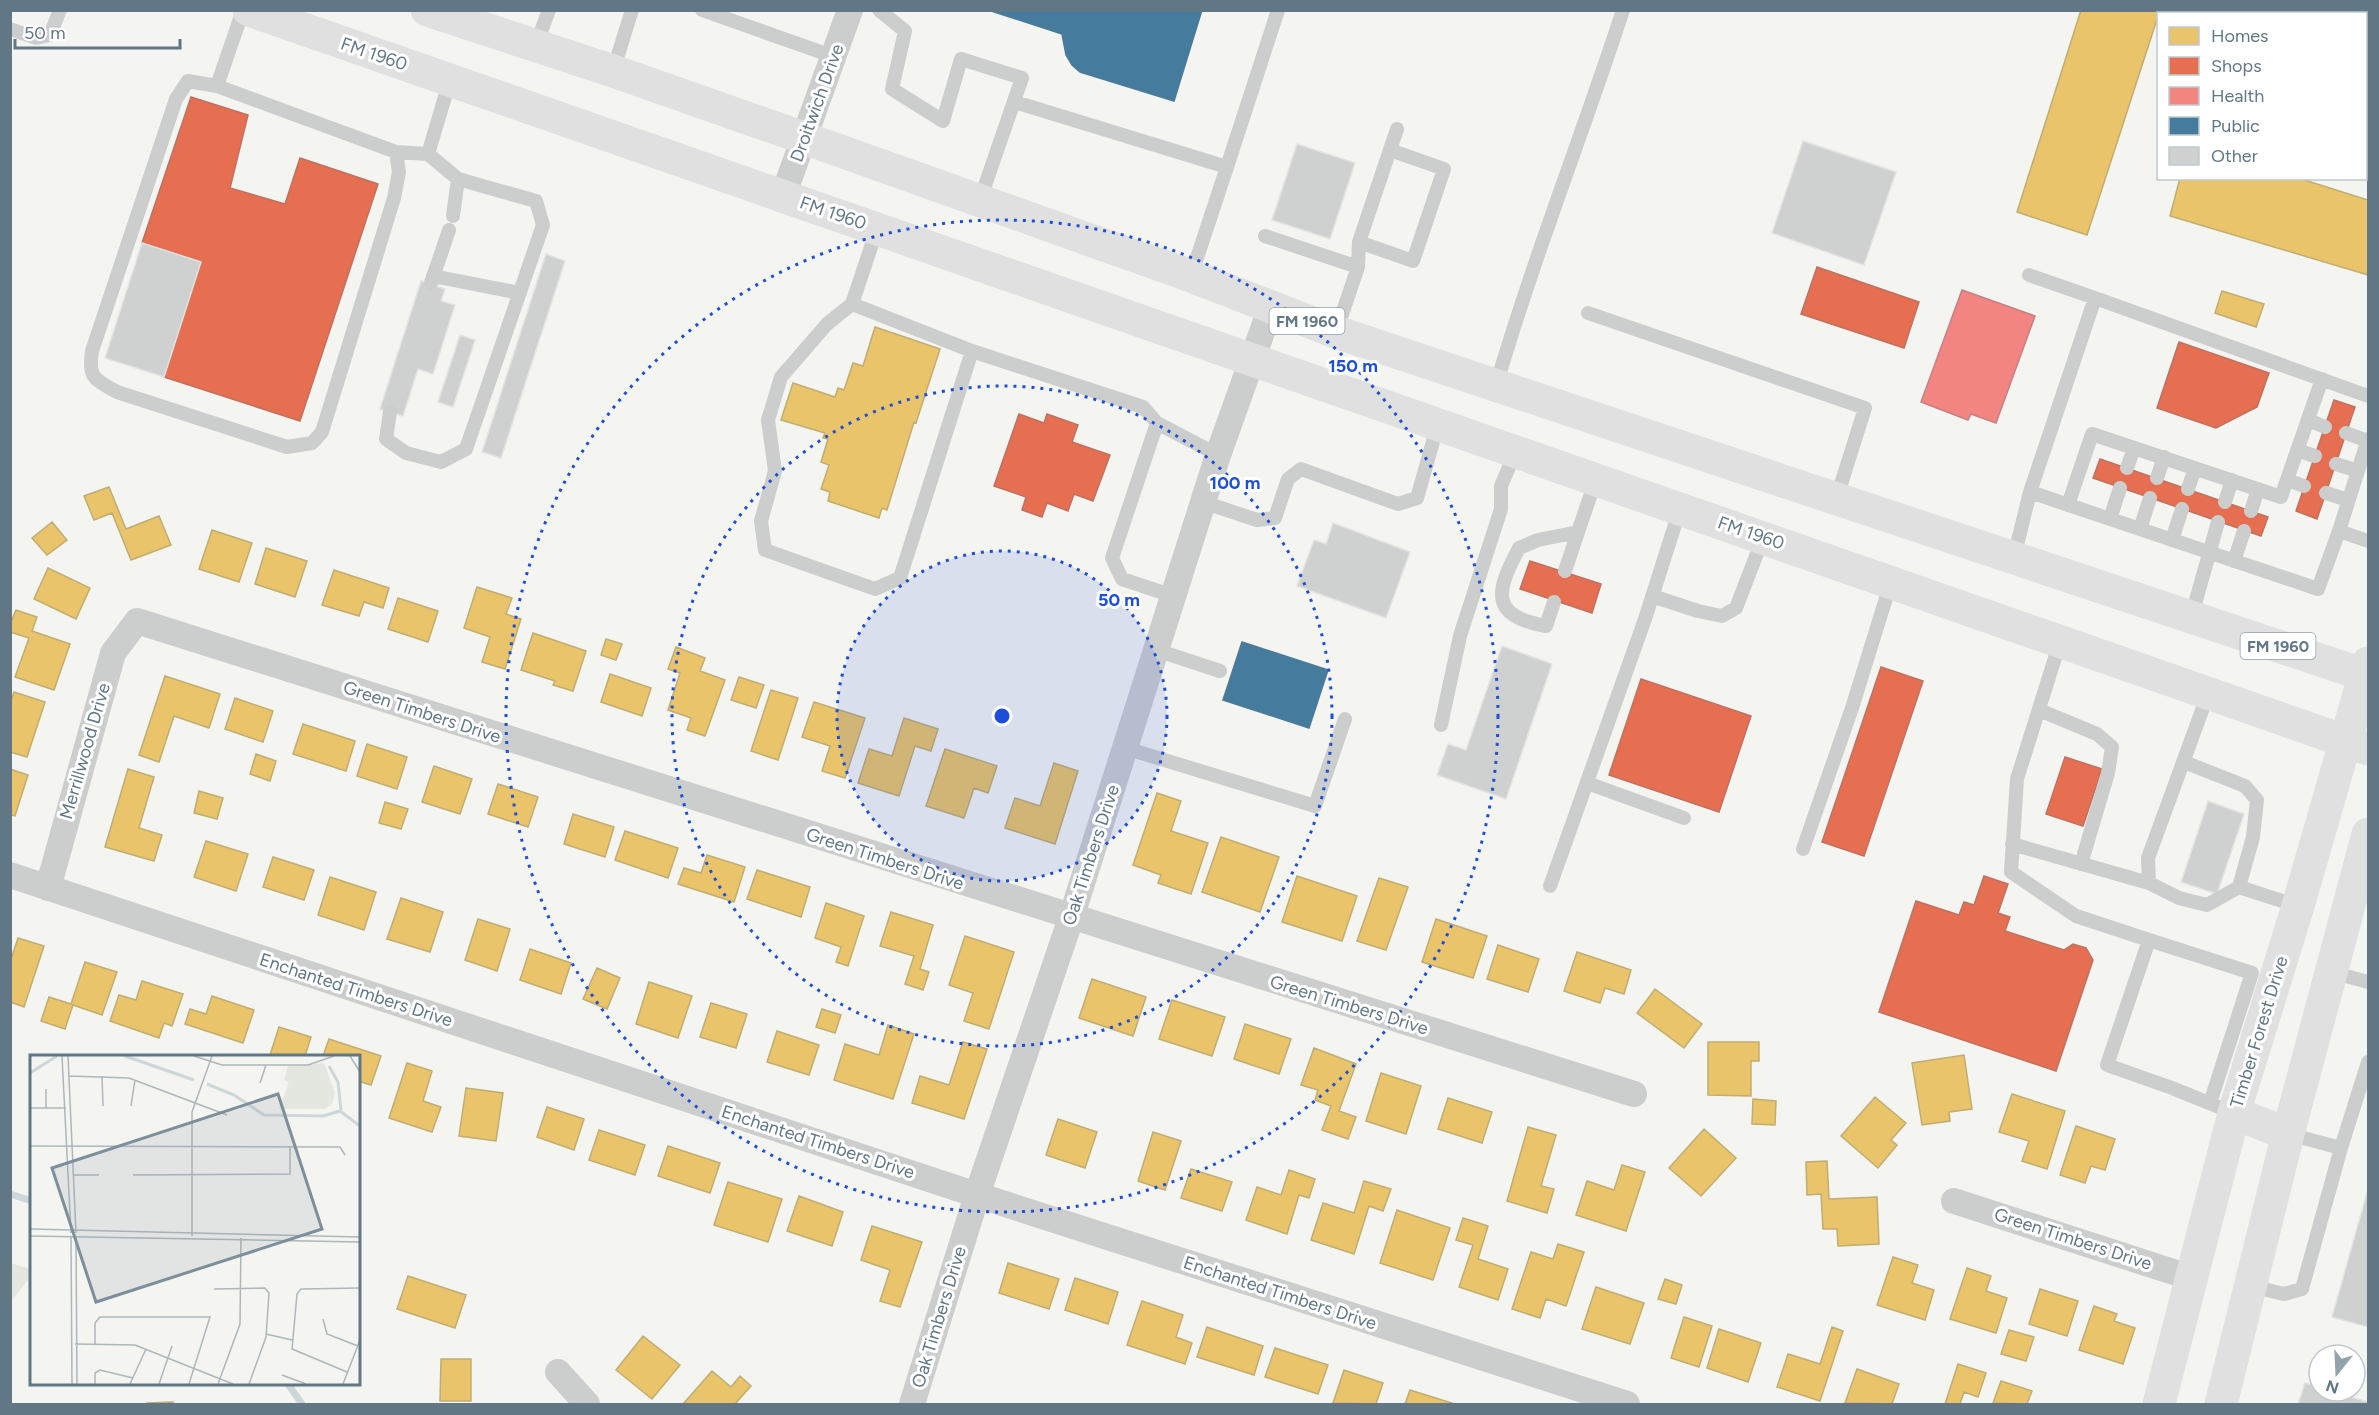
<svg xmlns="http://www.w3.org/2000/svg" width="2379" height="1415" viewBox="0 0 2379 1415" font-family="Figtree,sans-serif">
<rect width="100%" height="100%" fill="#f4f4f1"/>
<path fill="#e4e7df" d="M11,1263l20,6v7l-20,26z"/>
<path fill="#e9c46a" stroke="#c0ad72" stroke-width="1.5" d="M2081,10h79l-73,225 -70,-23z
M2368,145v34l-2,-1v-24z
M2180,178h118l70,22v75l-198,-59z
M2222,291l42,13 -8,23 -41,-14z
M875,327l65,22 -24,74 -2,-1 -27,88 -5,-2 -3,10 -51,-17 2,-9 -9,-3 8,-24 -8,-3 7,-23 -5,-1 2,-5 -44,-13 12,-37 42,14 3,-9 6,2 9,-27 10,3z
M109,487l17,42 33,-13 12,29 -40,15 -19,-47 -18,7 -10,-24z
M52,522l15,18 -20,15 -15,-17z
M212,530l40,13 -13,39 -40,-13z
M266,548l41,13 -12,36 -40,-13z
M48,568l42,20 -14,31 -42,-20z
M334,570l55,18 -6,20 -19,-6 -5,14 -37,-11z
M477,587l35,11 -6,16 15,5 -16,50 -23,-7 8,-25 -26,-9z
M398,598l40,13 -10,31 -40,-13z
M16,610l21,7 -5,14 38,13 -16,46 -39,-13 14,-39 -19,-6v-8z
M533,633l53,18 -13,40 -20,-6 2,-4 -34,-11z
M606,639l16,5 -6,16 -15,-5z
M676,647l29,11 -5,13 25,9 -20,56 -18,-6 4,-12 -23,-8 12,-37 -12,-4z
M610,674l41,14 -9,28 -41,-14z
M165,676l55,18 -11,34 -35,-12 -15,46 -20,-7z
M739,677l25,8 -8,23 -25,-8z
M771,690l27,8 -20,62 -27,-9z
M14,692l31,10 -18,55 -17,-5v-48z
M235,698l38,13 -10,31 -38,-13z
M814,702l51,16 -20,60 -23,-7 8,-25 -28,-9z
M904,718l34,11 -7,22 -16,-5 -16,50 -41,-13 11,-34 23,7z
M303,724l52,17 -9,30 -53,-17z
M367,744l40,13 -10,32 -40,-13z
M945,749l52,17 -9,27 -14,-5 -10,30 -38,-12z
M256,754l20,7 -6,20 -20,-7z
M1054,763l24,8 -23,73 -50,-16 10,-30 25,8z
M434,766l38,13 -12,35 -38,-12z
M10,769l18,6 -13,41 -5,-1z
M128,769l26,8 -15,51 23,7 -8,26 -49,-14z
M498,784l40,13 -10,30 -40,-13z
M199,791l24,7 -6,21 -23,-6z
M1157,793l24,8 -10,30 37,12 -17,51 -33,-11 3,-8 -28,-10z
M385,802l23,7 -7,20 -22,-6z
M573,814l41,13 -9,30 -41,-13z
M625,831l53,17 -10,30 -53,-18z
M1221,837l58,20 -19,55 -58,-20z
M206,841l42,13 -12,37 -42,-14z
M707,855l38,12 -11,35 -56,-18 6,-16 17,5z
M273,857l41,13 -10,30 -41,-13z
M757,870l53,17 -9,30 -54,-18z
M1297,876l60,20 -15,45 -60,-19z
M330,877l46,15 -12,38 -46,-15z
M1379,878l29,9 -22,63 -29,-9z
M401,898l42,14 -13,40 -43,-13z
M826,903l38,13 -16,50 -12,-4 5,-15 -26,-9z
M891,912l42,13 -13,44 9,3 -6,18 -18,-6 9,-28 -34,-10z
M478,919l32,10 -13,42 -32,-11z
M1436,919l51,17 -14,42 -51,-16z
M965,936l49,16 -25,77 -25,-8 9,-28 -24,-8z
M18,938l26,8 -20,61 -14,-5v-40z
M1498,945l41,14 -11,33 -41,-13z
M530,949l41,14 -10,31 -41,-14z
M1577,952l54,18 -7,24 -19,-6 -5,15 -36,-12z
M85,962l32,10 -15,43 -29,-10 -8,24 -24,-8 8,-24 22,7z
M597,968l23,10 -13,31 -24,-10z
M1092,979l54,18 -13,39 -54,-18z
M142,981l41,13 -11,32 -8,-3 -5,15 -49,-17 9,-26 17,5z
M649,982l43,14 -14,42 -42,-14z
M1655,989l47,35 -18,24 -47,-35z
M212,996l42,14 -11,33 -58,-19 5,-15 16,5z
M1172,1000l53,17 -13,39 -53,-17z
M711,1003l36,11 -11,34 -36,-11z
M822,1009l19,6 -6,18 -19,-6z
M1245,1024l46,15 -12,35 -45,-15z
M888,1025l26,9 -21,65 -59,-19 11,-36 34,11z
M279,1027l32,10 -6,19 -35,-1z
M777,1031l42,14 -10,30 -42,-13z
M329,1039l52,17 -10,29 -13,-4v-25h-35z
M963,1042l24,7 -23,70 -52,-16 8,-27 29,9z
M1708,1042h51v19h-8v35l-43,-1z
M1314,1048l42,16 -17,47 17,6 -8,22 -26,-9 9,-24 -16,-6 3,-10 -17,-5z
M1964,1055l8,54 -23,3 1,9 -28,4 -10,-62z
M407,1063l25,8 -9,30 18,6 -9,25 -43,-14z
M1381,1073l40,13 -15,48 -40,-13z
M466,1088l37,5 -7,48 -37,-5z
M2012,1094l53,17 -18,58 -25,-8 7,-20 -30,-9z
M1875,1097l31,26 -15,17 6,5 -19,23 -37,-32z
M1448,1098l44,14 -10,31 -44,-14z
M1753,1099l23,2 -1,24 -23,-1z
M547,1107l37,12 -10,31 -37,-13z
M1058,1119l39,13 -12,36 -39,-13z
M2076,1126l39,13 -10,31 -14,-4 -6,17 -25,-8z
M1528,1127l28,8 -15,51 13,3 -7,24 -40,-12z
M1704,1129l32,29 -35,38 -32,-28z
M599,1130l46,15 -10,30 -46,-15z
M1153,1132l28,9 -16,49 -27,-9z
M668,1146l52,17 -10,30 -52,-17z
M1827,1161l2,38 48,-2 2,47 -41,2 -1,-17h-14l-2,-35 -14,1 -1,-33z
M1622,1165l23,7 -19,59 -50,-16 11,-34 27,9z
M1191,1169l41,13 -10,29 -41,-13z
M1289,1170l26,9 -6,19 -10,-3 -12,39 -41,-14 11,-33 24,8z
M1364,1181l27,8 -8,22 -14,-5 -15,48 -43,-14 12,-37 31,10z
M728,1182l54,17 -14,43 -54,-17z
M799,1196l44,16 -11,34 -45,-15z
M1397,1210l53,18 -17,52 -53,-17z
M1463,1218l25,8 -10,33 30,10 -10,31 -39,-13 14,-42 -17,-5z
M872,1226l50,16 -22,65 -20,-6 10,-31 -29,-10z
M1558,1244l26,8 -18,54 -20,-7 -6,19 -28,-9 19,-57 22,7z
M1893,1257l25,8 -6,18 22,7 -9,30 -48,-15z
M1008,1263l51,16 -10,30 -50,-16z
M1967,1268l24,8 -5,15 21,7 -11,35 -46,-14z
M408,1276l58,19 -11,33 -58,-19z
M1075,1278l43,14 -10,32 -43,-14z
M1665,1279l17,6 -6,19 -18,-5z
M1596,1287l48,16 -14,41 -48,-15z
M2040,1289l38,12 -11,35 -38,-12z
M1142,1301l41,14 -7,22 16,6 -7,21 -58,-19z
M2094,1306l23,8 -3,7 21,7 -12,36 -44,-14z
M1684,1317l28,9 -13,41 -28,-9z
M1207,1327l56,19 -9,29 -57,-18z
M1832,1327l11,4 -23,70 -43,-14 11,-33 32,10z
M1719,1329l42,14 -13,39 -41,-14z
M2009,1330l25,7 -8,24 -25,-7z
M643,1336l37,29 -28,34 -36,-29z
M1275,1348l53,17 -10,29 -53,-17z
M441,1359h30v42h-31z
M1958,1364l28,9 -8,24 -14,-5 -4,12h-15z
M1857,1369l42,15 -7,20 -47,-1z
M1344,1370l39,13 -7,21 -43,-1z
M712,1371l19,16 9,-11 11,10 -16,18h-52z
M2001,1381l31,10 -5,13 -34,-1z
M1410,1390l42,13 -1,1h-46z
M173,1402v2h-26v-1z"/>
<path fill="#e76f51" stroke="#bf7161" stroke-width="1.5" d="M191,97l57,18 -18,73 55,16 15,-46 78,26 -78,237 -136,-44 37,-115 -59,-19z
M1817,267l102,35 -15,46 -103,-34z
M2179,342l90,31 -12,34 -41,21 -59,-20z
M2334,400l21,7 -38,112 -21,-8z
M1019,414l25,9 3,-9 31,11 -6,17 38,13 -17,46 -19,-7 -6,17 -21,-8 -5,14 -20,-7 4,-13 -32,-11z
M2100,459l168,58 -7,19 -168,-58z
M1530,561l71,23 -9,29 -72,-24z
M1881,667l42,14 -59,175 -42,-14z
M1641,679l110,37 -32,96 -110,-37z
M2065,757l37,12 -19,57 -37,-12z
M1984,876l24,8 -10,29 12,4 -5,14 59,19 9,-6 13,4 7,12 -37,111 -177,-59 37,-111 43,14 5,-13 10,3z"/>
<path fill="#f28482" stroke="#c68083" stroke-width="1.5" d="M1962,290l73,26 -39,107 -25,-9 -3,6 -47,-18z"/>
<path fill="#457b9d" stroke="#4d7a96" stroke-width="1.5" d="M988,10h214l-28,91 -94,-29 -8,-7 -6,-10 -4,-21z
M1242,642l86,28 -19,58 -86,-28z"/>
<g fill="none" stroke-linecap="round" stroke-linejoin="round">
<path stroke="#cdd7d8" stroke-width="7" d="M10,1194l22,7
M288,1384l14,20"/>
</g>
<path fill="#cfd1d0" stroke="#e3e3e1" stroke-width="1.5" d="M1803,141l93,31 -32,93 -92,-32z
M1297,144l58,19 -25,76 -58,-19z
M142,243l59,19 -37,115 -59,-19z
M546,254l19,7 -64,197 -19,-6z
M421,281l24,8 -4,12 14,4 -22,69 -15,-5 -15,47 -23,-7z
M460,335l15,5 -22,67 -15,-5z
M1333,523l77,29 -24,66 -89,-32 17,-46 12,4z
M1502,646l50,18 -46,135 -69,-24 11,-31 18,6z
M2208,801l36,13 -27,80 -36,-12z
M2368,1189v138l-36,-10z
M2305,1383l14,4v4h12l37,11v2h-70z"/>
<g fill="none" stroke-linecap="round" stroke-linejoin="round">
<path stroke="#cccdcd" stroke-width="14" d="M702,10l133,47
M879,10l26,21 -13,58 51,32 18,-62 61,19 -42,122
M10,29l26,9 14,-3 10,-25
M536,45l13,-35
M613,71l19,-61
M188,81l29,5 179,66 3,20 -5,26 -72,234 -10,11 -25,4 -170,-55c-23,-13 -29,-14 -25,-41l84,-252z
M217,86l26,-76
M1015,102l212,65 -36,109
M396,152l32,2
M1227,167l51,-157
M453,216l5,-37
M1265,236l93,31
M1359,242l54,19 31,-92 -54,-19
M2029,275l66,23
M433,276l87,17
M431,283l18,-53
M852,304l120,47 -72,227 -25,11 -110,-39 -4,-29 14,-50 -7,-51 13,-43 46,-53 25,-20 25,-75
M1588,313l277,95 -29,92
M1336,332l22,-65 1,-25 38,-113
M972,351l171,56 14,16 61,32
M1496,386c37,-127 86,-250 127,-376
M390,412l-4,27 20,14 35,9 25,-13 77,-224 -7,-24 -78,-22 -30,-25 22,-74
M2308,420l17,7
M1157,423l-45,135 10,21 51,17
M2346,433l22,8
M2368,439l-29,92 29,10
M2297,450l18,6
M2336,464l22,7
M2127,468l7,-20
M2157,478l7,-21
M2287,480l17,6
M2188,489l7,-21
M2030,492l288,97 21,-58
M2326,493l22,7
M1203,502l54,18 18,-2 13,-39 13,-10 97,35 19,-6 21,-74
M2225,502l7,-22
M2068,505l24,-71 189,63 41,-118
M2251,511l7,-22
M2110,519l10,-31
M2140,529l10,-31
M1578,532l18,-53
M2172,540l10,-31
M2014,557l16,-65 65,-194 273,98
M2234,561l10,-30
M1652,596l46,15 24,5 14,-8 27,-70
M1554,602l-8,24c-57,-10 -50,-35 -27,-78l19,-8 40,-8 -13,39
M2191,618l27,-96
M2060,642l-43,137 -6,93 65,44 73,24 -42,125 65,23 62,25
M1156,650l64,21
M2039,710l58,24 15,13 -4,26 -27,91
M1441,725l19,-89 41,-127v-23l15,-35
M1125,748l190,58 30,-87
M2184,762l61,24 12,14 -4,37 -14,50
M1587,783l97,35
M2012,844l137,39 30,15 28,7 32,-18 59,19
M1803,849l49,-141 39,-126
M2149,883l-1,-25 60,-164
M1550,886l95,-267 35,-110
M2149,940l103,33 -42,130
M2331,972l37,10
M2288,1134l53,14 27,-86
M2251,1286l33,8 18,-5 39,-141"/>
<path stroke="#cccdcd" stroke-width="26" d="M783,196l67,-186
M10,875l967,320 650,209
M48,888l65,-235 24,-32 1497,473
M1954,1201l238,77
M558,1372l29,32
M912,1404l65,-209 94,-277 147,-463 53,-148"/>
<path stroke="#e0e0e0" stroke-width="33" d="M2234,1113l54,21
M2159,1404l75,-291 64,-207 70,-243
M2221,1404l67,-270 80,-300"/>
<path stroke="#e0e0e0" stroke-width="33" d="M249,10l2119,739
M427,10l186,61 191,67 387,138 145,56 1032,344"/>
</g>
<circle cx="1002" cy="716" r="165" fill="#1d4ed8" fill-opacity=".12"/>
<g fill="none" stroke="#1d4ed8" stroke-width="3" stroke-dasharray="3 6">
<circle cx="1002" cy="716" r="165"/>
<circle cx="1002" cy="716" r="330"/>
<circle cx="1002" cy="716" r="496"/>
</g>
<g text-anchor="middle" stroke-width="6" stroke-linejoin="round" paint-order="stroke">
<g fill="#fff" stroke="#90a0aa" stroke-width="1.5">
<rect x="1269.5" y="308" width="75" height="26" rx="4.5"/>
<rect x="2240.5" y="633" width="75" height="26" rx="4.5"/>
</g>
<g font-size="16" font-weight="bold" fill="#617785">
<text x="1307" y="327">FM 1960</text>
<text x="2278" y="652">FM 1960</text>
</g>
<g font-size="18" fill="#617785" stroke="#fff">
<text transform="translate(374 54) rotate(19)" y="6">FM 1960</text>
<text transform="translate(817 103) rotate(-70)" y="6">Droitwich Drive</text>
<text transform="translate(833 213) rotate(19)" y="6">FM 1960</text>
<text transform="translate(1751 533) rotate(19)" y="6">FM 1960</text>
<text transform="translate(422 712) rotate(18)" y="6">Green Timbers Drive</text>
<text transform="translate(85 751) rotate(-74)" y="6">Merrillwood Drive</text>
<text transform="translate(1091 855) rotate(-72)" y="6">Oak Timbers Drive</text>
<text transform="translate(885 859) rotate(18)" y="6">Green Timbers Drive</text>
<text transform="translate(356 990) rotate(18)" y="6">Enchanted Timbers Drive</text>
<text transform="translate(1349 1005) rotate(17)" y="6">Green Timbers Drive</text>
<text transform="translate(2259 1032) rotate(-73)" y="6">Timber Forest Drive</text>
<text transform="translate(818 1142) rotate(18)" y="6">Enchanted Timbers Drive</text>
<text transform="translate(2073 1239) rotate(18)" y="6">Green Timbers Drive</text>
<text transform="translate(1280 1293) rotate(18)" y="6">Enchanted Timbers Drive</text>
<text transform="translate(939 1317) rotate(-73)" y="6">Oak Timbers Drive</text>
</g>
</g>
<g transform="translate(30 1055)">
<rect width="330" height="330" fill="#f4f4f1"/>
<path d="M294,8l11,30 -3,11 -7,5h-46l10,-27 -5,-2 4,-14z" fill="#e4e7df"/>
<path fill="none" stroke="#cdd7d8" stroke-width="3" d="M95,1l69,24M299,11l9,16 3,28M0,18l27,-17M177,29l27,11 30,20 59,1 17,-5 20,15"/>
<path fill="none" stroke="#acb7bc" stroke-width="1.5" d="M32,1l9,177M38,1l8,177M164,1l28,9h86l26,-9M320,1l10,16M39,21l60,2 98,37M72,21l1,30M230,28l6,-18M16,34v19M101,51l4,-26M0,53h36M0,91l310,1 5,8M44,120h25M103,120l157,-1v-28M0,174l330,8M0,181l330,6M162,181v-124l20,-56M41,182l1,147M46,182l1,147M184,234l51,-1 4,5 -3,44 -17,47M293,264l4,15 31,12M236,279l26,6M45,289l60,1 98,39M65,289v-21l5,-6h110l-21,67M317,317l-55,-23 5,-55 4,-5 59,-1M252,320l24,9M65,329v-11l5,-3 33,8M100,329l16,-35M129,329l13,-38M188,329l22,-60 1,-86M313,329l17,-44"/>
<path fill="#7d8f9a" fill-opacity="0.15" stroke="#7d8f9a" stroke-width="3" d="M248,39l44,135 -226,73 -44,-134z"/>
<rect width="330" height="330" fill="none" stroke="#617785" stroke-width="3"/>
</g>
<circle cx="1002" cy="716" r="9" fill="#1d4ed8" stroke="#fff" stroke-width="3"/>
<g font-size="18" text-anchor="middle" font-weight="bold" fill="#1d4ed8" stroke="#fff" stroke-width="6" stroke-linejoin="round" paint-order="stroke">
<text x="1353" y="372">150 m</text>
<text x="1235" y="489">100 m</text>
<text x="1119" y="606">50 m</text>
</g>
<rect width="2379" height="1415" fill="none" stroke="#617785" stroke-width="24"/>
<rect x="2157" y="12" width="210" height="168" fill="#ffffff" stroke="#c0c9ce" stroke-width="1.5"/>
<rect x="2169" y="27" width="30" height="18" fill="#e9c46a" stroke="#c0c9ce" stroke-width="1.5"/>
<text x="2211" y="42" font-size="18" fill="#617785">Homes</text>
<rect x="2169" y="57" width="30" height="18" fill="#e76f51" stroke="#c0c9ce" stroke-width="1.5"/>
<text x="2211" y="72" font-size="18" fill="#617785">Shops</text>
<rect x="2169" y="87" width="30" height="18" fill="#f28482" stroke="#c0c9ce" stroke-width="1.5"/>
<text x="2211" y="102" font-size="18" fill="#617785">Health</text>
<rect x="2169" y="117" width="30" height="18" fill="#457b9d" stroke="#c0c9ce" stroke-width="1.5"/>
<text x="2211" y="132" font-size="18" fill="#617785">Public</text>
<rect x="2169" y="147" width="30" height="18" fill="#cfd1d0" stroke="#c0c9ce" stroke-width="1.5"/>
<text x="2211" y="162" font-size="18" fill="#617785">Other</text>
<g transform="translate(2337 1373) rotate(198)"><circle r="28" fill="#ffffff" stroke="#c0c9ce" stroke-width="1.5"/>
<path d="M0-4.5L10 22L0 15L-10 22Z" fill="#94a3ab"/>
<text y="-9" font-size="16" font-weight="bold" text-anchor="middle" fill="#617785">N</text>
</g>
<path d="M15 39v9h165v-9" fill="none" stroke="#617785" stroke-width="3"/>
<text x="24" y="39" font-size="18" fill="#617785" stroke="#ffffff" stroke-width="4.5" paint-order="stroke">50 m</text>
</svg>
